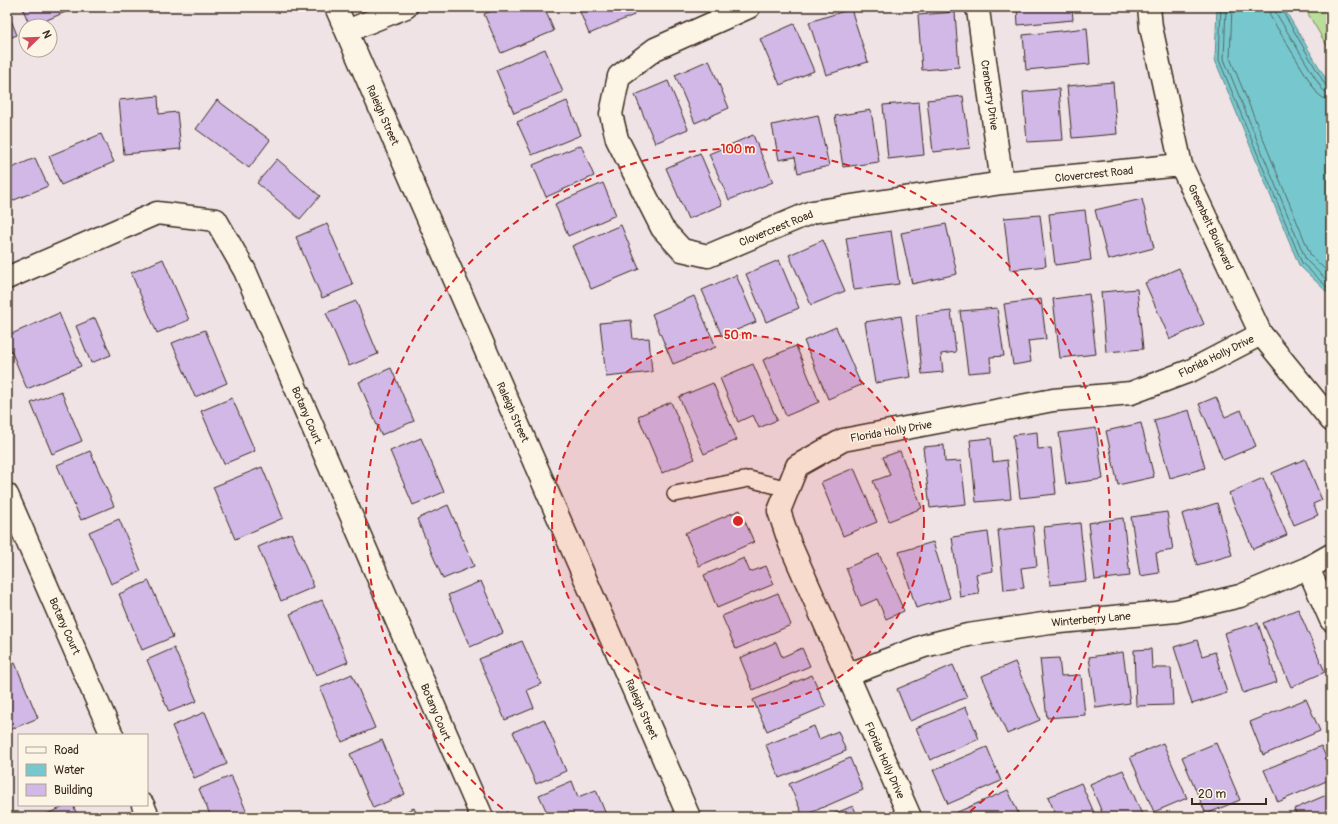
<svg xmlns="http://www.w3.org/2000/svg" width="1338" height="824" viewBox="0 0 1338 824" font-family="Pangolin,sans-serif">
<rect width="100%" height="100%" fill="#efe3e6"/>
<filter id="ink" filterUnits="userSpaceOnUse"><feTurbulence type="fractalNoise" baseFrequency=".025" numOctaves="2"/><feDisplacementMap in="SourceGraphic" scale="8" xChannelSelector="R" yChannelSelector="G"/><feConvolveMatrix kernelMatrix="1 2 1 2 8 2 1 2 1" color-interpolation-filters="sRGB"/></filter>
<g filter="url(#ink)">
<path fill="#b9de99" stroke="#7a845c" d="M1304,7h27v45l-1,-1z"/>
<path fill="#77c8ce" stroke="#5f8988" d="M1217,7h66l48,80v209l-32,-31 -84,-205z"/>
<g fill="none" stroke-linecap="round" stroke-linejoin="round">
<path stroke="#536964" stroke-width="1" d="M1221,7l-2,53 83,203 29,28
M1226,7l-2,52 82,201 25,24
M1232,7l-2,51 81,198 20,19
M1269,7l1,9 47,77 6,5 8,2
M1275,7l1,6 46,76 3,3 6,2
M1280,7l46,79 5,2"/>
</g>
<path fill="#d1b8e7" stroke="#3b2a1e" d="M22,7h55l-44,19h-3z
M500,7h44l10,24 -53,22 -17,-39z
M578,7h53l3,8 -45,19z
M1017,7h55l1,13 -55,5z
M851,9l17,53 -42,13 -17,-53z
M7,10l10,25 -10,4z
M955,12l4,55 -37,3 -4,-55z
M794,24l20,47 -34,14 -20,-46z
M1087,28l3,36 -64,6 -3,-35z
M545,49l18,43 -49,21 -18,-43z
M709,60l20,48 -34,15 -20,-48z
M668,81l20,48 -33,14 -20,-48z
M1113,82l4,52 -45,4 -5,-52z
M1059,89l4,51 -36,2 -4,-50z
M158,96l1,18 18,-2 4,37 -57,5 -5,-54z
M963,96l7,52 -37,4 -6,-52z
M217,100l53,40 -21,28 -53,-39z
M567,101l14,34 -49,20 -15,-33z
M919,102l5,53 -36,4 -5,-54z
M871,110l8,52 -36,5 -8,-51z
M818,115l11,51 -31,7 -3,-16 -16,3 -7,-35z
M101,134l13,28 -53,23 -12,-29z
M753,135l20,47 -44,18 -20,-46z
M581,145l13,31 -48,21 -13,-32z
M700,153l22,52 -34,14 -22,-51z
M35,158l13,28 -41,17v-33z
M277,159l43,37 -20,23 -43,-36z
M603,183l13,32 -48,21 -13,-32z
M1142,199l12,49 -46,12 -13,-50z
M1085,210l6,50 -36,5 -6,-51z
M1040,215l6,51 -36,4 -6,-52z
M327,224l26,61 -31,13 -26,-61z
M946,224l11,50 -45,10 -11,-51z
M621,225l18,44 -48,20 -19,-43z
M891,231l8,53 -45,6 -8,-52z
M823,240l22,51 -34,14 -22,-50z
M163,259l26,61 -32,13 -26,-60z
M779,260l20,48 -33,14 -20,-48z
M1179,268l25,56 -34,15 -25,-56z
M736,275l20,47 -34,14 -20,-46z
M1137,289l6,60 -37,3 -5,-60z
M1089,294l7,60 -36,4 -7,-59z
M694,296l22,51 -43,17 -21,-50z
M1041,299l5,40 -18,2 3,21 -18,3 -9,-61z
M356,301l22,53 -29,12 -23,-53z
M997,308l7,48 -14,1 1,14 -23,2 -8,-62z
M951,311l5,41 -15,2 2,18 -21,2 -6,-59z
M59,313l22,53 -54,23 -20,-48v-5z
M901,316l10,61 -36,6 -10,-61z
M95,318l16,37 -20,8 -15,-37z
M631,320l2,19 16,-1 3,34 -46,5 -6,-54z
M836,327l25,58 -33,14 -24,-58z
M205,330l22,53 -32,14 -23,-54z
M796,346l23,56 -33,14 -23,-56z
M753,364l24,56 -18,8 -6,-13 -15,7 -18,-44z
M391,368l23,53 -33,14 -22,-53z
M713,383l24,57 -33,14 -25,-57z
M61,391l21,50 -30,13 -21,-51z
M1216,397l9,20 16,-7 15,36 -33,14 -24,-56z
M232,398l23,53 -31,13 -23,-53z
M671,402l24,57 -33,14 -24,-57z
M1189,410l16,58 -35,10 -16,-58z
M1141,423l13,54 -36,8 -12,-54z
M1096,428l7,51 -37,5 -7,-51z
M1037,432l1,17 13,-1 5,46 -36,4 -7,-63z
M421,438l23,54 -31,13 -23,-54z
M991,438l2,24 14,-2 4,39 -35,3 -6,-62z
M944,445l1,17 16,-1 5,43 -36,4 -7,-61z
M90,451l24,55 -33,14 -24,-55z
M900,451l22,57 -33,13 -16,-40 17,-6 -7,-18z
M1305,459l17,41 -9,4 5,11 -24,10 -22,-52z
M262,467l21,51 -48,21 -22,-52z
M854,468l23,54 -34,14 -22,-54z
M1263,478l24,57 -34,14 -24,-56z
M1217,503l15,52 -35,10 -15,-51z
M448,505l26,61 -31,13 -26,-60z
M740,510l14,32 -55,24 -14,-33z
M1167,512l6,38 -17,3 3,20 -19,3 -9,-59z
M1123,518l7,58 -35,4 -7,-57z
M119,519l22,52 -30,13 -22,-52z
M1080,523l6,58 -36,4 -6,-58z
M1033,526l4,40 -16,2 3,20 -20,2 -6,-60z
M988,532l5,39 -17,3 3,20 -19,3 -8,-60z
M291,533l23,54 -33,14 -23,-54z
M933,542l17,56 -34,10 -17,-56z
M879,554l25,57 -18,8 -9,-20 -16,7 -15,-38z
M744,558l6,14 16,-6 8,18 -57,24 -13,-33z
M149,581l24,56 -31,13 -23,-56z
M481,581l22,52 -33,14 -22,-52z
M778,593l13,32 -55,24 -14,-33z
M322,600l26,62 -32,13 -26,-61z
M1298,609l27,63 -34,15 -28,-64z
M1258,623l19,59 -34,11 -19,-60z
M1197,640l5,16 13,-4 12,41 -35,11 -18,-57z
M522,641l19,43 -14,6 7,18 -29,12 -26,-61z
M776,642l6,15 20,-9 8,18 -57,24 -13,-32z
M174,648l23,53 -28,11 -22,-52z
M1151,649l1,19h19l2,37 -37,1 -2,-56z
M1123,652l7,51 -34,5 -7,-51z
M1059,658l2,18 20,-1 4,40 -38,3 -7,-59z
M1015,662l25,58 -33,14 -25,-58z
M15,663l23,55 -31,13v-65z
M953,665l14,32 -57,24 -13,-32z
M352,674l23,54 -33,14 -22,-54z
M812,675l14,31 -59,25 -14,-31z
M1306,699l14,32 -57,24 -13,-33z
M966,707l13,32 -49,21 -14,-32z
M205,712l22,52 -33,14 -22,-52z
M544,719l22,52 -30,13 -23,-52z
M814,726l5,13 19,-8 8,20 -67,27 -13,-33z
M382,740l23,54 -32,14 -23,-54z
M1163,743l24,55 -33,14 -24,-55z
M1216,743l24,57 -34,14 -24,-57z
M1321,746l10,22v11l-53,23 -14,-32z
M987,747l14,34 -53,23 -15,-34z
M850,758l13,32 -60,26 -14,-32z
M1123,770l20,47h-39l-14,-33z
M231,776l18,41h-38l-12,-28z
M572,781l6,16 18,-7 11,27h-58l-10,-22z
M1081,783l15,34h-39l-9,-20z
M1008,790l12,27h-66l-1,-3z
M1331,793v24h-34l-3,-8z
M68,805h5l5,12h-38z
M853,806l5,11h-32z
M414,808l4,9h-26z"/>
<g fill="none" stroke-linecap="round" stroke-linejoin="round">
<defs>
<path id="lane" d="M675,494l74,-15 39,10"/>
<path id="street" d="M749,7l-94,42 -36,27 -8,38 6,25 45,89 20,22 26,6 104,-44 190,-29 179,-18
M976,7l2,3 24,173
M1149,7l2,20 30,138 80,169 70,86
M347,31l59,-24
M7,278l150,-65 59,7 29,51 237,546
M7,495l105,240
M1308,568l23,52
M847,675l77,-29 44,-11 82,-12 126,-12 64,-15 68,-28 23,-13
M143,805l5,12
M910,817l-120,-273 -11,-33 18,-45 46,-26 210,-40 78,-7 61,-23 69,-36"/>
<path id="secondary" d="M336,7l353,810"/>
</defs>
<use href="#lane" stroke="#3b2a1e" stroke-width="18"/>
<use href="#street" stroke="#3b2a1e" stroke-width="25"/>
<use href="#secondary" stroke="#3b2a1e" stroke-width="25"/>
<use href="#lane" stroke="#fcf5e5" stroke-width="15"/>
<use href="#street" stroke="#fcf5e5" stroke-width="22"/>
<use href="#secondary" stroke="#fcf5e5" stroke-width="22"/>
</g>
</g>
<circle cx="738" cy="521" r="186" fill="#d62828" fill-opacity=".12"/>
<g fill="none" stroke="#d62828" stroke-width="2" stroke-dasharray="7 5">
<circle cx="738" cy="521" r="186"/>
<path d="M512 816A372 372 0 1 1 964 816"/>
</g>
<g text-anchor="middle" stroke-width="3" stroke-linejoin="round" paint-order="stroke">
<g font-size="11" fill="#3b2a1e" stroke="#fcf5e5">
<text transform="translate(990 95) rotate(82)" y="4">Cranberry Drive</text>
<text transform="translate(383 115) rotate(66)" y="4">Raleigh Street</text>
<text transform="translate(1094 174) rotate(-6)" y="4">Clovercrest Road</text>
<text transform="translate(1211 227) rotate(65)" y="4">Greenbelt Boulevard</text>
<text transform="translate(776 228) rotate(-22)" y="4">Clovercrest Road</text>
<text transform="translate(1216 356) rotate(-26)" y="4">Florida Holly Drive</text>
<text transform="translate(513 412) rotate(66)" y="4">Raleigh Street</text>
<text transform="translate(307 415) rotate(67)" y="4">Botany Court</text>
<text transform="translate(891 431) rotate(-10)" y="4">Florida Holly Drive</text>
<text transform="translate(1091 619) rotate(-5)" y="4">Winterberry Lane</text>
<text transform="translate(65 626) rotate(66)" y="4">Botany Court</text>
<text transform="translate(642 709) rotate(66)" y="4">Raleigh Street</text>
<text transform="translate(436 712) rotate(67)" y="4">Botany Court</text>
<text transform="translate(885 760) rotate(66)" y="4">Florida Holly Drive</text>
</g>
</g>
<circle cx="738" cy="521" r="6" fill="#d62828" stroke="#fcf5e5" stroke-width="2"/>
<g font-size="12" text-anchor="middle" font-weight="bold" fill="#d62828" stroke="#fcf5e5" stroke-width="3" stroke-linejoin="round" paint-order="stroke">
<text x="738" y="153">100 m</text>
<text x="738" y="339">50 m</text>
</g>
<rect width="1338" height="824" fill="none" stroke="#fcf5e5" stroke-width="24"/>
<rect x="12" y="12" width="1314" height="800" fill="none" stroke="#3b2a1e" stroke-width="1.5" filter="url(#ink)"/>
<rect x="18" y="734" width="130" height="72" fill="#fcf5e5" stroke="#afa495"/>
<rect x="26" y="747" width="20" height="6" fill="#fcf5e5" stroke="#afa495"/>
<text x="54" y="754" font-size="12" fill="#3b2a1e">Road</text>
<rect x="26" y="764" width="20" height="12" fill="#77c8ce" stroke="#afa495"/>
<text x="54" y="774" font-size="12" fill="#3b2a1e">Water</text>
<rect x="26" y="784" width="20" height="12" fill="#d1b8e7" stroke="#afa495"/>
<text x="54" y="794" font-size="12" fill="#3b2a1e">Building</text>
<g transform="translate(38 38) rotate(67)"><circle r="19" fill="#fcf5e5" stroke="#afa495"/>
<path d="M0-3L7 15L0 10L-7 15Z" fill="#d1495b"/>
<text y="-6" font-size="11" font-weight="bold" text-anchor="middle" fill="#3b2a1e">N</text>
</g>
<path d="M1192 798v6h74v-6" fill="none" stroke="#3b2a1e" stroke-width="2"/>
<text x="1198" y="798" font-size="12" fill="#3b2a1e" stroke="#fcf5e5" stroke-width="3" paint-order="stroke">20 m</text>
</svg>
